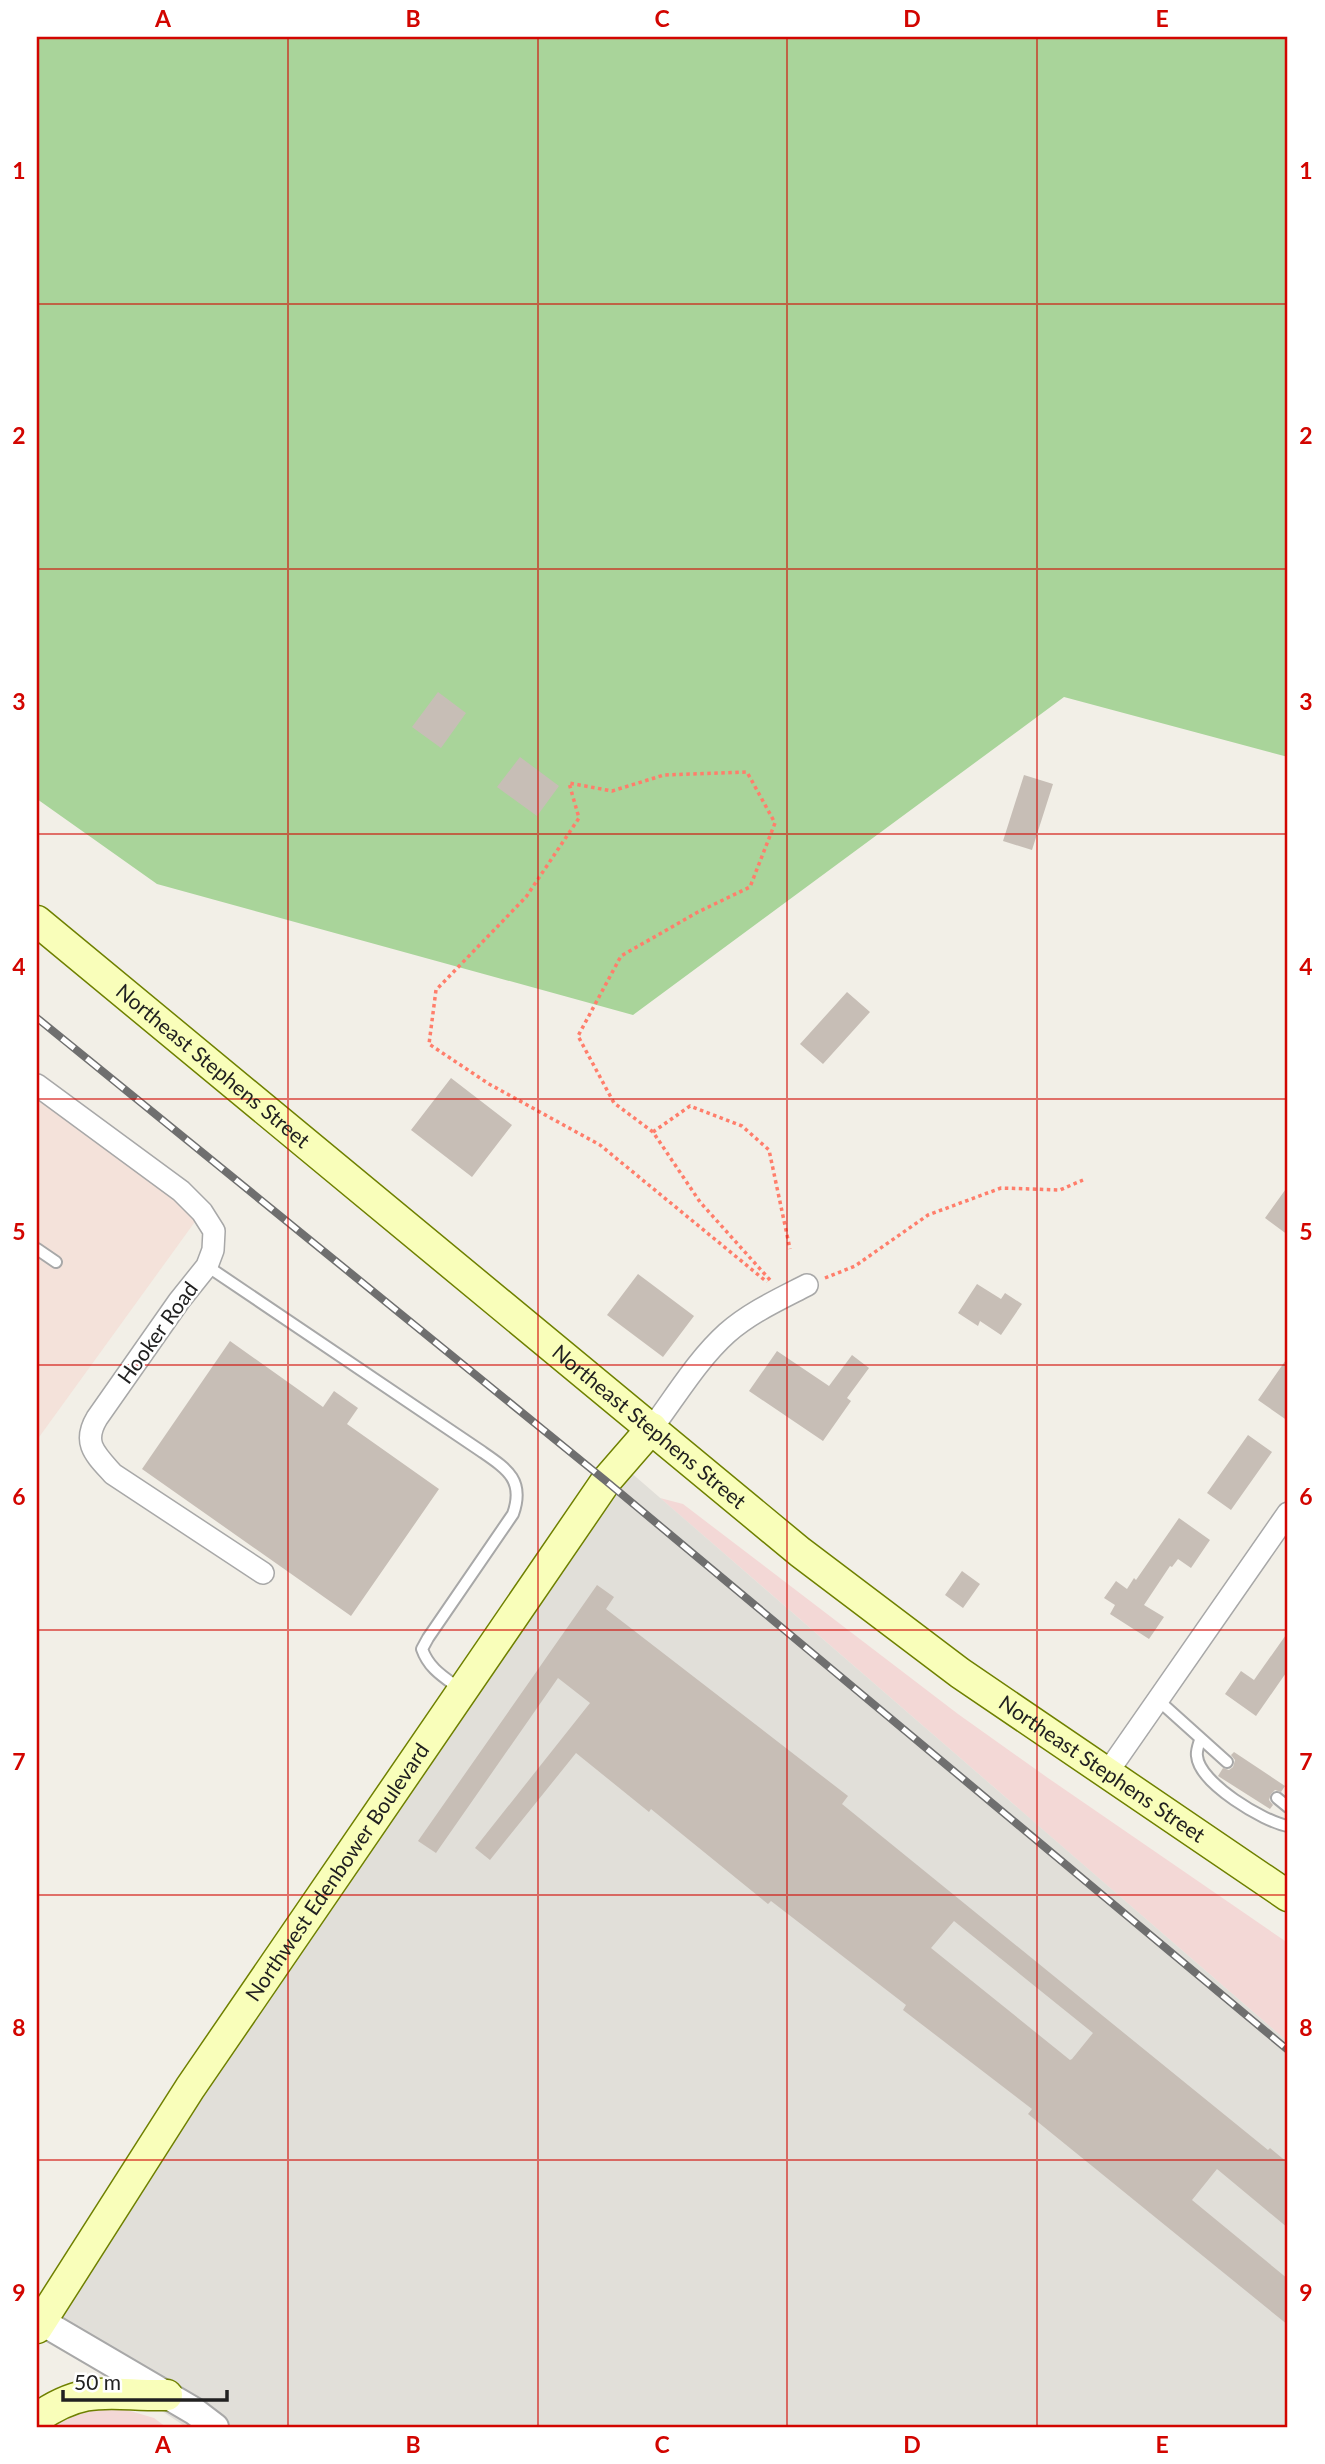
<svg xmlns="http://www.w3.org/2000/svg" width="1325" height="2464" viewBox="0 0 1325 2464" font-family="Lato,sans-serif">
<rect width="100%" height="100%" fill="#f2efe7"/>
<path fill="#f3d8d6" d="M660,1498l23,6 275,210 90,64 240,165v99z
M110,2405l44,13 12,9h-112l17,-10z"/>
<path fill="#f4e2da" d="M37,1091l165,121 -165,228z"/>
<path fill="#e1dfd9" d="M621,1464l667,578v385h-1102l-47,-31 -99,-75z"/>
<path fill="#a9d49a" d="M37,37h1251v720l-224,-60 -431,318 -476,-131 -120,-85z"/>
<path fill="#c7beb6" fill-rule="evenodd" d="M438,692l28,21 -25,35 -29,-21z
M520,757l39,29 -22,30 -40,-29z
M1024,775l29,9 -21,66 -29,-9z
M847,992l23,20 -47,52 -23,-20z
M451,1078l61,47 -40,52 -61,-47z
M1288,1186v49l-23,-17z
M638,1274l56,42 -31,41 -56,-42z
M977,1284l24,15 4,-6 17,11 -21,31 -21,-14 -2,5 -20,-13z
M230,1341l93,66 11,-16 24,17 -11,16 92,65 -88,127 -209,-147z
M777,1351l52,35 23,-31 17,13 -22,30 4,3 -28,40 -74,-50z
M1288,1357v64l-30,-21z
M1248,1435l24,17 -41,58 -24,-17z
M1179,1518l31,22 -19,28 -13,-9 -6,8 -2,-1 -26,39 20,12 -15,22 -39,-25 5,-9 -11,-7 12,-17 11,8 7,-11 2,2z
M962,1571l18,13 -17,24 -18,-13z
M597,1585l17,12 -8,12 242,187 -6,8 426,346 2,-2 18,15v65l-71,-59 -25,31 96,79v46l-260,-211 4,-5 -129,-99 3,-5 -135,-104 -3,3 -117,-95 -2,3 -73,-59 -86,107 -15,-12 115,-145 -32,-25 -122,175 -18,-12zM954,1921l139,112 -21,26 -2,1 -139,-112z
M1288,1632v38l-32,46 -31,-22 16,-23 13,9z
M1234,1752l51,34 -4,6 -6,-2 -4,4 -2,6 4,5 -3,4 -52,-33 5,-8 6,2 4,-3 2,-7 -4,-5z"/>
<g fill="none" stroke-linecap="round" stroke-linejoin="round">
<defs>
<path id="service" d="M37,1249l19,13
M207,1266l274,185c26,18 44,29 32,63l-85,124 -6,11c7,20 22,28 38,40
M1158,1700l69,62
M1200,1740c-1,4 -4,11 -3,16 2,27 67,66 91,70
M1277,1798l11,9"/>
<path id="minor" d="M37,1085l144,106 21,21 12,19 -1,19 -6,16 -28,35 -82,117c-15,25 -2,36 16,56l150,99
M652,1428c24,-32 46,-69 75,-95 24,-21 53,-34 80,-48
M1107,1773l181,-260"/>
<path id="tertiary" d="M37,2319l157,92 21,16"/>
<g id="secondary">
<path id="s1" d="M37,921l763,631 160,121 328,223"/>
<path id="s2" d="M37,2328l153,-240 416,-607 46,-53"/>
<path d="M37,2418c50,-35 74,-22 130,-23"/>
</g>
</defs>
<use href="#service" stroke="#a8a8a8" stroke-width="14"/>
<use href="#minor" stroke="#a8a8a8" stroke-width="24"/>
<use href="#tertiary" stroke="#a8a8a8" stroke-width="30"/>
<use href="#secondary" stroke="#6f8000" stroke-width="33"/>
<path stroke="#ff7e6b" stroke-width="3.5" stroke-dasharray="3.5 3.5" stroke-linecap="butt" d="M653,1132l-39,-29 -36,-67 43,-80 77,-44 52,-25 25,-64 -28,-51 -83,3 -52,16 -43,-8 10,35 -53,79 -90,93 -7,54 60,40 111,61 167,137
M825,1278l30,-12 73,-51 73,-27 59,2 23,-10
M770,1280l-70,-78 -47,-70 37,-26 52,20 27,24 21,99"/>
<use href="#service" stroke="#fff" stroke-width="10"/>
<use href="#minor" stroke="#fff" stroke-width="21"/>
<use href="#tertiary" stroke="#fff" stroke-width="26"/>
<use href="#secondary" stroke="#f9feba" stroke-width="30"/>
<defs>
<path id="rail" d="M37,1018l569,463 682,569"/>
</defs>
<use href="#rail" stroke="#6f6f6f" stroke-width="8"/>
<use href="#rail" stroke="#fff" stroke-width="5" stroke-dasharray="16" stroke-linecap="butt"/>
</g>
<path fill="none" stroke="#d20500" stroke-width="2" stroke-opacity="0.55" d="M288,37v2390M538,37v2390M787,37v2390M1037,37v2390M37,304h1251M37,569h1251M37,834h1251M37,1099h1251M37,1365h1251M37,1630h1251M37,1895h1251M37,2160h1251"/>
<g text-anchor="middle" stroke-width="5" stroke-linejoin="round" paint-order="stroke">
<g font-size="21" fill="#212121" stroke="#fff">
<text dy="7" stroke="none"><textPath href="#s1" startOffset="228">Northeast Stephens Street</textPath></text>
<text transform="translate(158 1333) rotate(-54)" y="7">Hooker Road</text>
<text dy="7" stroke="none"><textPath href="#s1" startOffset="794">Northeast Stephens Street</textPath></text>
<text dy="7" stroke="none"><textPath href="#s1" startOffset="1362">Northeast Stephens Street</textPath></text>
<text dy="7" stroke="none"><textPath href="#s2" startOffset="546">Northwest Edenbower Boulevard</textPath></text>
</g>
</g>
<rect width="1325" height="2464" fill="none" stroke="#ffffff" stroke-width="77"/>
<path d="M63 2390v10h164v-10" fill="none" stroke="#212121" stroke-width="3.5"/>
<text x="74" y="2390" font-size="21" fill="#212121" stroke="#ffffff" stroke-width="5" paint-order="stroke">50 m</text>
<rect x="38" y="38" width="1248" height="2388" fill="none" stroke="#d20500" stroke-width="2.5"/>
<g font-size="23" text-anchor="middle" font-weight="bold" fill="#d20500">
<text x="163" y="27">A</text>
<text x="413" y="27">B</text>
<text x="662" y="27">C</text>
<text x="912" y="27">D</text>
<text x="1162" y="27">E</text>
<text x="19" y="179">1</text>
<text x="1306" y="179">1</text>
<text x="19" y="444">2</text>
<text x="1306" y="444">2</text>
<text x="19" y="710">3</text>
<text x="1306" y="710">3</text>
<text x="19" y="975">4</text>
<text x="1306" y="975">4</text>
<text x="19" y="1240">5</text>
<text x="1306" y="1240">5</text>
<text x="19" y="1505">6</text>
<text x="1306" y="1505">6</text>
<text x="19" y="1770">7</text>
<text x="1306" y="1770">7</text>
<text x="19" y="2036">8</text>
<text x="1306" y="2036">8</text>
<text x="19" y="2301">9</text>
<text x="1306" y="2301">9</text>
<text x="163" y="2453">A</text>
<text x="413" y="2453">B</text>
<text x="662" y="2453">C</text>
<text x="912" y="2453">D</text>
<text x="1162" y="2453">E</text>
</g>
</svg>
